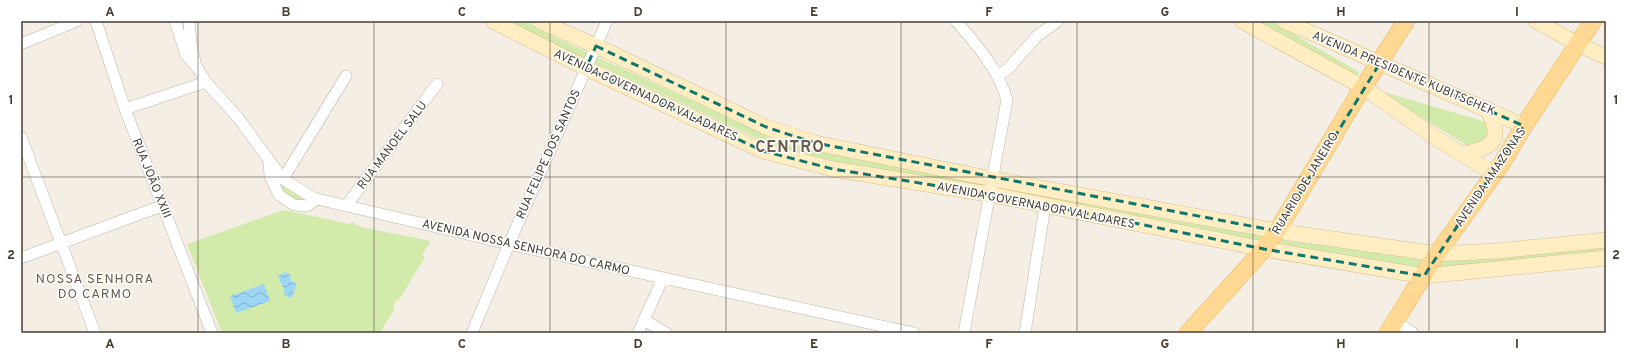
<svg xmlns="http://www.w3.org/2000/svg" width="1627" height="354" viewBox="0 0 1627 354" font-family="Overpass,sans-serif">
<defs>
<pattern id="water-waves" width="16" height="10" patternUnits="userSpaceOnUse"><rect width="16" height="10" fill="#9dd6f5"/><path d="M0 5q4-4 8 0t8 0" fill="none" stroke="#82afc7"/></pattern>
</defs>
<rect width="100%" height="100%" fill="#f4eee5"/>
<path fill="#d2ebab" d="M509,21h15l30,16 229,106 159,32 352,67 158,16 154,-16v11l-162,17 -43,-5 -83,-12 -418,-80 -90,-16 -45,-15 -159,-74 -50,-22z
M1254,21h17l88,51 -2,6z
M1377,90l109,32 4,5 -7,18 -15,1z
M275,176l34,25 -14,2 -17,-14z
M284,210l66,14 2,-2 9,5 70,14 -9,14 3,2 -26,43 -2,-1 -4,8 2,1 -15,25h-158l-35,-89z"/>
<path fill="url(#water-waves)" d="M285,272l5,2 1,8h4l1,4 -4,11 -3,1 -2,-3 -2,1 -2,-2 2,-2 -7,-16z
M264,284l6,17 -34,12 -6,-17z"/>
<g fill="none" stroke-linecap="round" stroke-linejoin="round">
<defs>
<path id="street" d="M96,21l29,88 87,224
M175,21l11,34 11,12 9,15 33,37 44,60 30,19 196,46 405,89
M190,21l-1,2 2,20 4,19
M956,21c21,24 42,48 51,79l-43,233
M21,44l56,-23
M997,76l11,-7 29,-33 21,-15
M125,109l81,-27
M21,137l74,196
M269,160l1,16 9,19 15,10 13,1 10,-7
M283,179l63,-103
M346,206l91,-122
M21,258l143,-53
M644,320l22,13
M1396,322l17,11
M472,333l37,-89 98,-223
M638,333l25,-55
M1025,333l20,-127"/>
<path id="secondary" d="M493,21l93,47 177,83 70,18 161,26 270,54 160,27 182,-18
M539,21l57,25 170,81 49,16 183,37 279,51 160,23 59,-3 110,-11
M1242,21l121,66 76,53 56,34
M1284,21l240,105
M1536,21l42,23 28,13
M1462,154c12,-3 34,-5 33,-23 0,-7 -5,-15 -7,-22"/>
<path id="primary" d="M1188,333l76,-84 13,-18 78,-131 51,-79
M1388,333l46,-75 68,-95 22,-37 69,-105"/>
</defs>
<use href="#street" stroke="#c0b6a7" stroke-width="12"/>
<use href="#secondary" stroke="#d7c092" stroke-width="16"/>
<use href="#primary" stroke="#ebb75c" stroke-width="18"/>
<use href="#street" stroke="#fff" stroke-width="11"/>
<use href="#secondary" stroke="#ffedc4" stroke-width="15"/>
<use href="#primary" stroke="#ffd993" stroke-width="17"/>
</g>
<path fill="none" stroke="#0f766e" stroke-width="3" stroke-dasharray="8 5" stroke-linejoin="round" d="M596,46l170,81 49,16 462,88 103,-168 144,63 -100,150 -160,-27 -270,-54 -161,-26 -70,-18 -177,-83z"/>
<path fill="none" stroke="#473e34" stroke-width="1" stroke-opacity="0.55" d="M198,21v312M374,21v312M550,21v312M726,21v312M901,21v312M1077,21v312M1253,21v312M1429,21v312M21,177h1585"/>
<g text-anchor="middle" stroke-width="3" stroke-linejoin="round" paint-order="stroke">
<g font-size="12" fill="#473e34" stroke="#fff">
<text transform="translate(1404 73) rotate(23)" y="4">AVENIDA PRESIDENTE KUBITSCHEK</text>
<text transform="translate(646 95) rotate(25)" y="4">AVENIDA GOVERNADOR VALADARES</text>
<text transform="translate(392 145) rotate(-53)" y="4">RUA MANOEL SALU</text>
<text transform="translate(548 154) rotate(-66)" y="4">RUA FELIPE DOS SANTOS</text>
<text transform="translate(1490 177) rotate(-56)" y="4">AVENIDA AMAZONAS</text>
<text transform="translate(152 178) rotate(68)" y="4">RUA JOÃO XXIII</text>
<text transform="translate(1305 183) rotate(-59)" y="4">RUA RIO DE JANEIRO</text>
<text transform="translate(1036 205) rotate(11)" y="4">AVENIDA GOVERNADOR VALADARES</text>
<text transform="translate(526 247) rotate(13)" y="4">AVENIDA NOSSA SENHORA DO CARMO</text>
</g>
<g font-size="13" letter-spacing="1" fill="#6a5b4b" stroke="#fff">
<text x="95" y="283">NOSSA SENHORA<tspan x="95" dy="15">DO CARMO</tspan></text>
</g>
<g font-size="16" font-weight="bold" letter-spacing="1" fill="#6a5b4b" stroke="#fff">
<text x="790" y="152">CENTRO</text>
</g>
</g>
<rect width="1627" height="354" fill="none" stroke="#ffffff" stroke-width="44"/>
<rect x="22" y="22" width="1583" height="310" fill="none" stroke="#473e34" stroke-width="1.5"/>
<g font-size="13" text-anchor="middle" font-weight="bold" fill="#473e34">
<text x="110" y="16">A</text>
<text x="286" y="16">B</text>
<text x="462" y="16">C</text>
<text x="638" y="16">D</text>
<text x="814" y="16">E</text>
<text x="989" y="16">F</text>
<text x="1165" y="16">G</text>
<text x="1341" y="16">H</text>
<text x="1517" y="16">I</text>
<text x="11" y="104">1</text>
<text x="1616" y="104">1</text>
<text x="11" y="259">2</text>
<text x="1616" y="259">2</text>
<text x="110" y="348">A</text>
<text x="286" y="348">B</text>
<text x="462" y="348">C</text>
<text x="638" y="348">D</text>
<text x="814" y="348">E</text>
<text x="989" y="348">F</text>
<text x="1165" y="348">G</text>
<text x="1341" y="348">H</text>
<text x="1517" y="348">I</text>
</g>
</svg>
